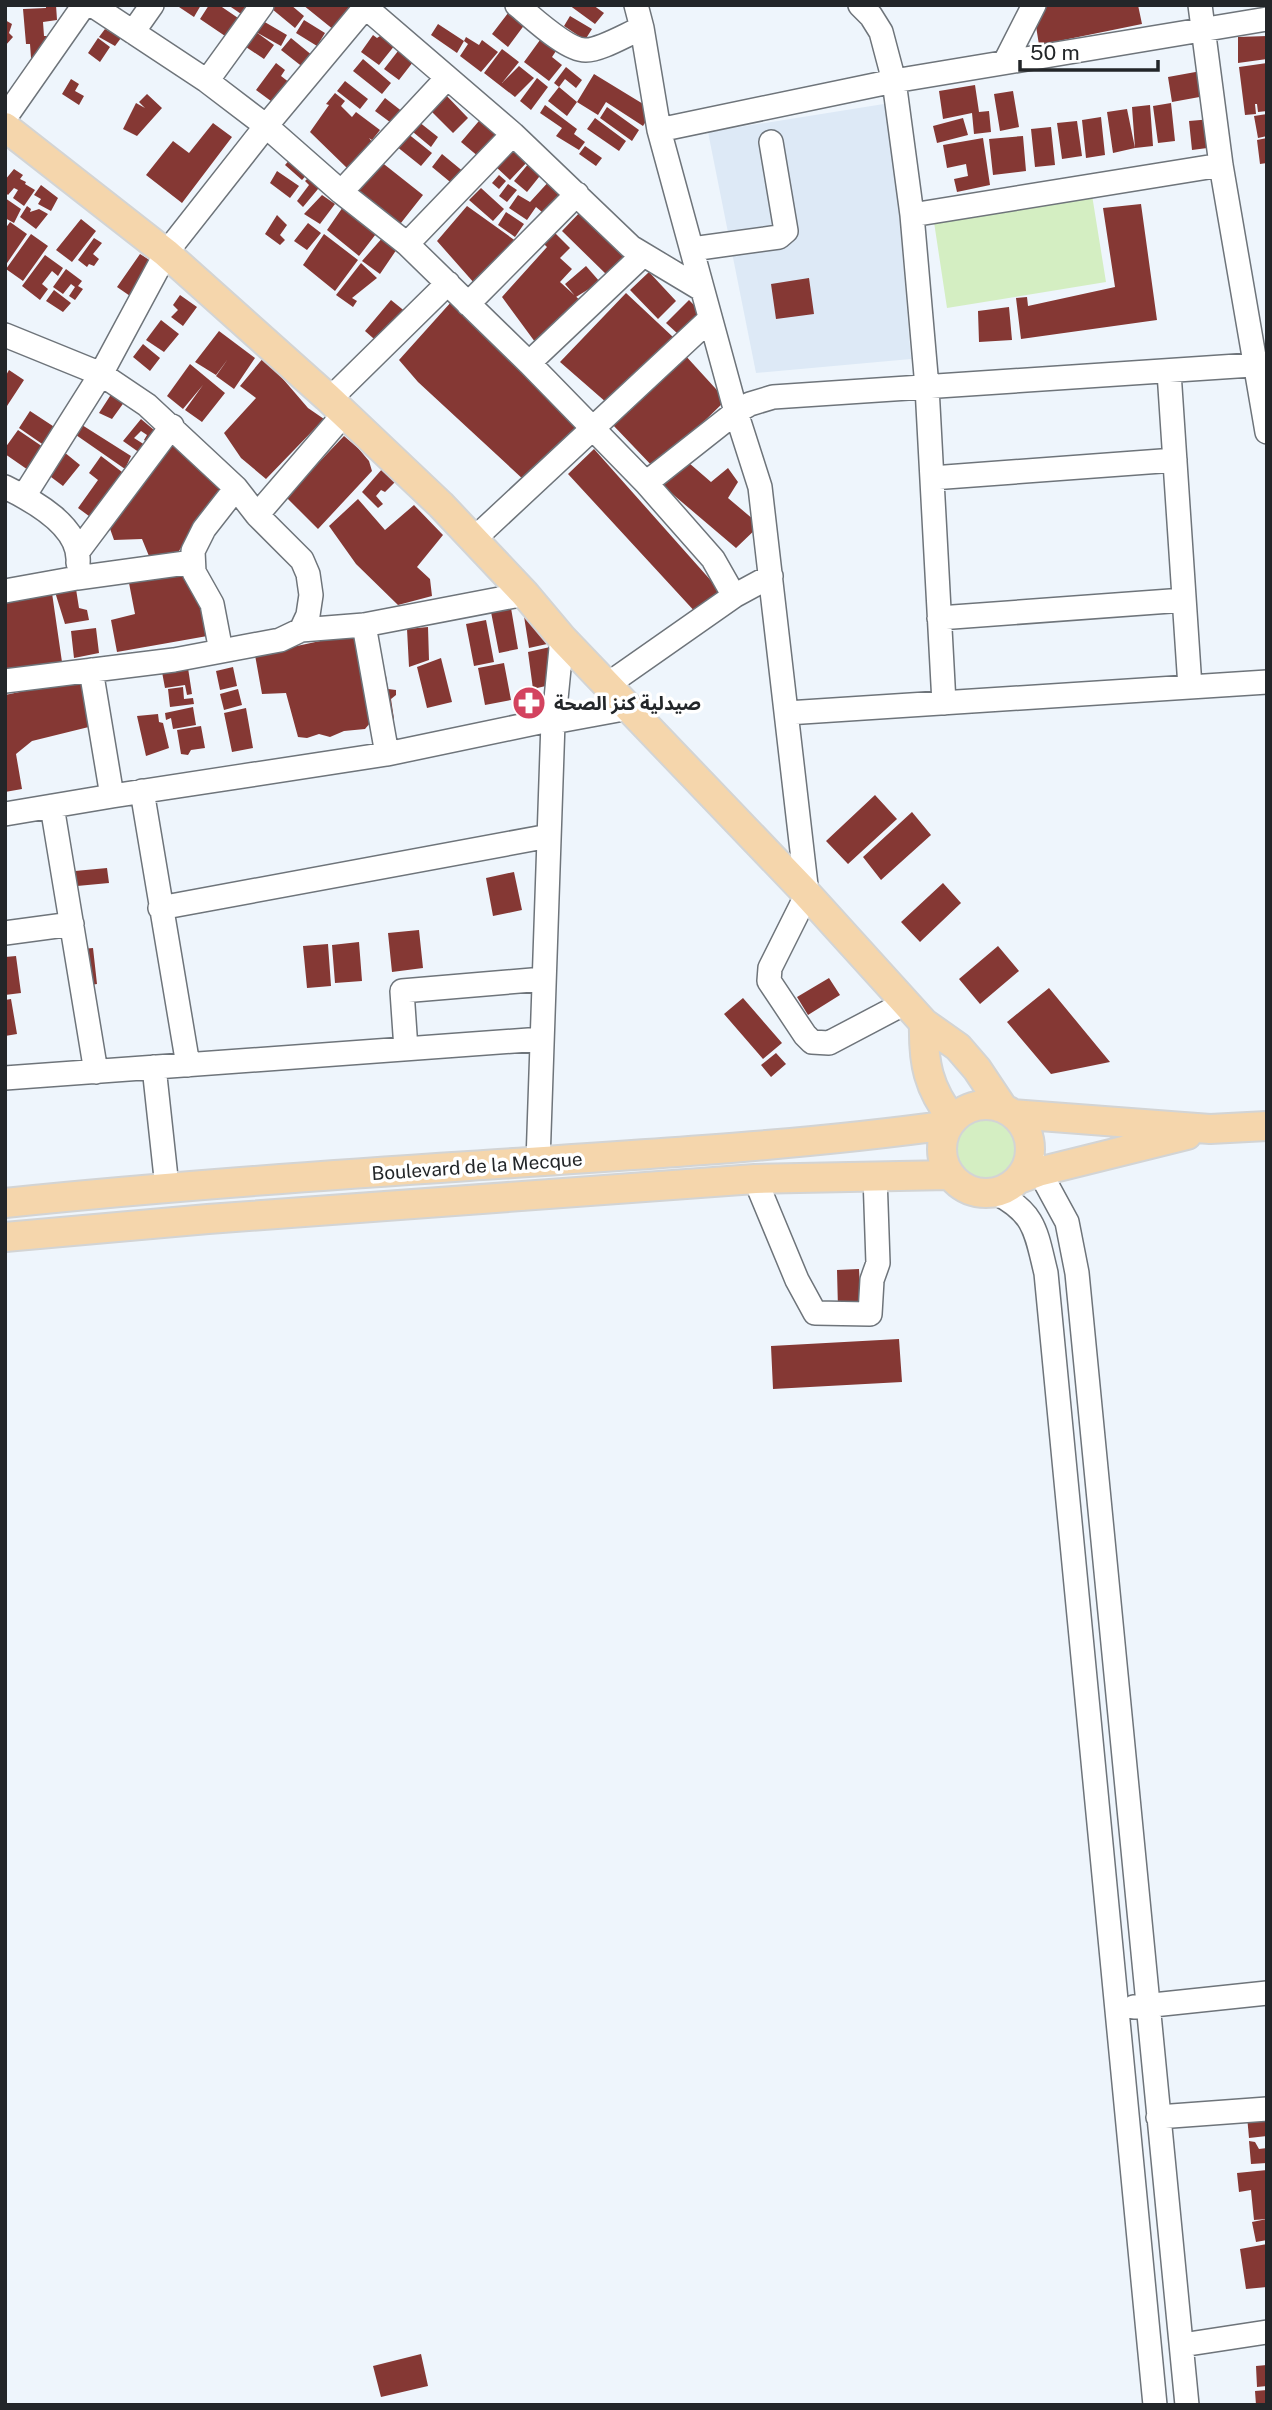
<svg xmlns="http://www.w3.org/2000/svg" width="1272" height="2410" viewBox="0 0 1272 2410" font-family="'Public Sans','Noto Sans Arabic',sans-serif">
<rect width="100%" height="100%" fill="#eef5fc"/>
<path fill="#dde9f6" d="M890,103l21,256 -155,14 -48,-241z"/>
<path fill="#d4eec2" d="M1092,195l14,87 -159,26 -13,-86z
M949 1151a38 38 0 1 1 76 0a38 38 0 1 1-76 0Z"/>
<path fill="#853834" d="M46,5h10l1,15 -14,2 1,14h4l1,13 -3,8 -15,1 -1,-14h-4l-3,-35 23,-1z
M176,5h25l-7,12z
M209,5h10l22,15 -13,18 -28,-19z
M228,5h23l-7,11z
M275,5h16l13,11 -9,12 -23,-19z
M303,5h46l4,3 -19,22z
M569,5h24l11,8 -9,11z
M1046,5h92l4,19 -103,21 -3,-19z
M512,8l16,12 -20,27 -16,-13z
M570,16l22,13 -7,11 -21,-14z
M5,20l7,4 -3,9 4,4 -8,9z
M304,20l21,13 -8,13 -21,-13z
M263,21l24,14 -6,11 -25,-14 18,13 -10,14 -21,-14z
M438,24l26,17 -7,12 -26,-18z
M105,29l16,9 -6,8 -16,-9z
M373,35l4,3 3,-2 15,9 -16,20 -18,-13z
M1267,36v23l-29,4v-26z
M466,37l13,8 3,-5 16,12 -17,20 -21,-16 8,-12 -4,-3z
M98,38l12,9 -10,15 -12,-9z
M291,38l22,18 -9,12 -23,-18z
M540,40l16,11 -4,6 10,8 -13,16 -25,-19z
M502,49l17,13 -17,21 17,-17 15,12 -19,19 -31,-24z
M398,51l15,11 -14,18 -15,-11z
M363,59l28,24 -9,11 -29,-23z
M276,63l9,7 -4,6 9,7 -15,21 -19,-14z
M1267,63v48l-9,1 -1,-8h-2l1,10 -11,1 -6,-48z
M566,67l16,13 -6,8 -11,-9 -6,8 -5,-4z
M1201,71l4,25 -33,6 -4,-25z
M594,74l59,36 -10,16 -37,-24 -8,13 -21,-13 -10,14 -19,-15 11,-14 18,15z
M537,78l11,9 -17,23 -11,-9z
M71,79l8,5 -4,7 9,5 -5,9 -17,-11z
M345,81l23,18 -8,10 -23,-18z
M975,85l4,27 10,-1 2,21 -17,2 -2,-21 -29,6 -4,-28z
M1013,91l6,36 -19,4 -6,-37z
M335,93l10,8 -4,5 11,11 4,-5 24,18 -8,10 -3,-2 7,9 -28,22 -38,-37 19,-27 -3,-1z
M444,93l24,25 -15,15 -25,-25z
M147,94l15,14 -25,28 -14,-7 13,-26 9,5 -6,-6z
M385,98l23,18 -10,12 -23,-17z
M1171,103l4,38 -17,2 -5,-37z
M545,105l32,24 -3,5 11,8 -6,8 -23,-14 6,-8 -22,-15z
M1150,105l3,41 -18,2 -3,-41z
M607,107l32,23 -7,11 -32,-23z
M1127,109l8,39 -22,5 -6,-41z
M1267,114v22l-9,2 -4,-22z
M484,115l18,16 -23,26 -18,-15z
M1101,117l4,38 -19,3 -4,-38z
M414,118l24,19 -7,10 -24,-20z
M595,118l31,23 -7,10 -32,-22z
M963,118l5,17 -31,8 -4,-17z
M1212,119l3,28 -23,3 -3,-29z
M1077,121l5,35 -20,3 -5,-36z
M213,123l19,14 -50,66 -36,-28 27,-34 16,12z
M1051,127l4,38 -20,2 -4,-38z
M407,133l25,20 -11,13 -25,-20z
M1023,136l3,35 -33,4 -4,-36z
M983,138l7,47 -33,7 -3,-13 14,-3 -2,-12 -19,4 -4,-23z
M1267,138v25l-7,1 -3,-24z
M515,144l15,15 -20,21 -15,-14z
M585,146l17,12 -6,8 -17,-12z
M442,154l23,19 -10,13 -23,-19z
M293,156l17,15 -8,9 -17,-15z
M534,157l9,15 -16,20 -13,-11z
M380,161l43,34 -26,33 -41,-38z
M14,169l9,6 -3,4 6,3 -1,2 10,6 -11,16 -11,-8 5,-8 -4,-2 -6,7 -3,-3v-12z
M277,171l22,15 -9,12 -20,-15z
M311,175l12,8 -20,24 -6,-6 12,-16 -4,-4z
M499,175l7,6 -7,8 -7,-6z
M552,178l17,15 -21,24 -12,-10 -9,13 -18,-12 9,-13 12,7z
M508,184l9,6 -10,12 -8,-6z
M41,185l17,13 -7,13 -13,-7 3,-5 -7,-4z
M481,188l23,21 -11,12 -24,-21z
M322,195l13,9 -15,20 -16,-10z
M5,198l16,11 -7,14 -9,-5z
M345,204l34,26 -20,26 -32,-26z
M1141,204l16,116 -136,19 -5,-41 11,-1 1,9 87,-19 -12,-79z
M27,206l4,3 -1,3 9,-3 9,5 -12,15 -16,-12z
M467,206l53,38 -45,40 -38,-43z
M583,209l43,44 -18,23 -46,-45z
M506,212l18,12 -9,13 -17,-12z
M277,215l10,10 -7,10 5,5 -5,5 -15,-11z
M81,219l15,12 -24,31 -16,-12z
M10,222l17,12 -22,32v-37z
M308,223l13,10 -14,17 -13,-9z
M553,231l17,17 -10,10 12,11 -12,13 23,21 -45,43 -36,-49 45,-50 -5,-5z
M31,234l17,12 -25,35 -17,-12z
M324,234l34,26 -23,31 -32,-26z
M384,236l15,10 -19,28 -18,-13z
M94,238l8,5 -9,11 6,5 -5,7 -5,-2 -2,3 -9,-7z
M140,254l16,10 -23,34 -16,-11z
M45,255l18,13 -5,8 -6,-5 -10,13 6,5 -8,11 -18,-14z
M361,263l16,15 -25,20 5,3 -4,6 -17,-12z
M586,266l14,16 -24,15 -11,-13z
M66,269l16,12 -4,5 5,3 -8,11 -6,-4 6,-9 -4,-3 -8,10 -10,-7z
M649,272l27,29 -18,18 -28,-29z
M809,278l5,36 -38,5 -5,-35z
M54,290l17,13 -8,9 -17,-11z
M626,293l47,44 -66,66 -47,-41z
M180,295l17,12 -14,19 -12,-9 7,-7 -5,-5z
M391,300l16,13 -26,32 -16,-14z
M689,300l11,11 -22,23 -12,-11z
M452,301l129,131 -56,49 -107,-99 -19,-22z
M1009,307l3,33 -33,2 -1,-31z
M161,320l18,14 -15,18 -18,-12z
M219,331l36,27 -21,31 -18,-13 12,-17 -12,16 -21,-13z
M143,344l17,14 -10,13 -17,-14z
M684,354l42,46 -71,69 -43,-45z
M264,357l44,51 16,11 -58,60 -25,-21 -17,-25 32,-35 -16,-12z
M190,364l35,29 -23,29 -17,-12 18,-25 -20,24 -16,-13z
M9,370l15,10 -17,26 -2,-1v-28z
M112,393l13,8 -13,18 -13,-6z
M30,411l29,19 -11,18 -29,-20z
M141,419l13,11 -3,4 2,3 -4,7 -5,-4 3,-5 -6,-4 -7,7 11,7 -5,8 -17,-12z
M82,425l49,31 -6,13 -49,-34z
M18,430l28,19 -15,23 -26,-18v-6z
M344,436l14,12 11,13 3,10 -54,58 -32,-32z
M170,441l56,42 -52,75 -23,3 -9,-22 -28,1 -6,-17z
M594,449l128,144 -24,22 -130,-141z
M64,452l16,13 -17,21 -16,-12z
M101,456l25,19 -33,44 -15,-11 20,-28 -9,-7z
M689,463l22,19 17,-14 10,14 -10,16 32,27 -24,23 -73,-62z
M383,468l16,10 -14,14 -4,-2 -5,6 7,8 -5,4 -16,-16z
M358,499l27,31 29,-25 29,30 -26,32 13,12 2,17 -34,9 -42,-41 -27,-38z
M189,571l24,64 -96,17 -6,-32 24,-6 -6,-31z
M76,589l3,19 8,2 2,10 -24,4 -10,-32z
M52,593l10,69 -57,8v-68z
M511,608l7,41 -19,4 -8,-41z
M523,610l33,32 -27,6z
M486,620l8,42 -20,4 -8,-42z
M428,627l1,33 -20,7 -2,-38z
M96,628l3,25 -25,5 -3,-27z
M362,632l11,45 13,-1 2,13 8,1v5l-5,4 3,20 -19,-2 -10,12 -21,2 -14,6 -11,-3 -12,4 -9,-1 -12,-44 -24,1 -7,-39z
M559,645l-9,40 -17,4 -5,-37z
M441,658l11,44 -25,6 -10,-41z
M504,663l7,37 -26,5 -7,-37z
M233,667l4,19 -17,4 -4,-19z
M188,668l4,26 -5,1 -2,-10 -20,3 -3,-16z
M82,679l27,43 -77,19 -16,13 6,35 -17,3v-97z
M183,687l1,12 9,-1 1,6 -24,3 -2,-18z
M238,689l4,16 -18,5 -4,-16z
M193,707l3,18 -23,4 -2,-11 -5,2 -1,-7z
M246,708l7,40 -21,4 -8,-39z
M158,714l1,8 4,1 6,25 -23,8 -9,-40z
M201,726l4,22 -14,2 -3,5 -7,-1 -4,-24z
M875,795l22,24 -49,45 -22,-23z
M912,812l19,23 -50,45 -18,-23z
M107,868l2,15 -32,3 -2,-15z
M514,872l8,38 -29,6 -7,-38z
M943,883l18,20 -41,39 -19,-20z
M419,930l4,38 -31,4 -4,-39z
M359,942l3,39 -27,2 -3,-38z
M328,944l3,42 -24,2 -4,-42z
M998,946l21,25 -39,33 -21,-25z
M93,948l4,36 -13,2 -3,-37z
M16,956l5,37 -16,2v-38z
M829,978l11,17 -32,20 -11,-18z
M1049,988l61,74 -59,12 -44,-52z
M743,998l39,45 -19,16 -39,-45z
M11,999l6,35 -12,2v-36z
M776,1053l10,11 -15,13 -10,-12z
M859,1269l2,39 -23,1 -1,-39z
M899,1339l3,43 -129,7 -2,-43z
M1265,2115l2,21 -18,2 -2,-22z
M1249,2141l6,1 4,7 8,-1v15l-16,1z
M1267,2170v49l-13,1 -3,-30 -12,2 -2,-19z
M1267,2219v21l-11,2 -4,-20z
M1267,2244v43l-21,2 -6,-40z
M421,2354l7,32 -47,11 -8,-31z
M1267,2365v21l-10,1 -1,-21z
M1267,2390v15h-11l-1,-14z"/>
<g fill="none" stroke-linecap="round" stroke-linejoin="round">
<defs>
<path id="minor" d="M92,5l115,76 59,45 75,66 66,52 122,119 117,120 67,76 21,37 37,-20
M363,5l150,129 118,113 70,42
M517,5c15,12 50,46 69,45 15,0 41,-16 56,-22
M636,5l6,23 17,102 77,282 24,75 47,407 -37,74 -1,13 36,54 7,7 17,1 76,-40
M860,5l11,11 10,16 13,49 18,134 15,172 17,316
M1200,5l21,160 46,267
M133,32l19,-27
M1005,62l29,-57
M207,81l55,-76
M5,118l79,-113
M659,130l235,-49 373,-62
M341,192l106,-114
M912,215l309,-50
M407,244l106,-110
M692,249l87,-12 7,-6 -15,-89
M468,304l109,-110
M5,335l96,39 46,31 89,83 21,27 45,45 6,14 3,21 -3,20 -7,15 -21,10 -106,20 -169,21
M529,363l114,-108
M1169,372l21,315
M330,399l118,-116
M932,478l243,-18
M646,483l90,-71 14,-8 23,-7 494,-33
M5,487c29,14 76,40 73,76
M24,496l77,-122 65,-121 100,-127 101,-121
M257,515l87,-101
M473,540l237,-221
M79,550l93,-124
M5,591l72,-13 116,-16
M939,618l245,-18
M364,625l23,129
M301,630l63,-5 161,-31
M221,651l-9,-47 -18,-32 -1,-21 11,-22 32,-41
M91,670l21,126 275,-42 167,-35 -1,3 76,-14
M607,685l127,-89
M787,713l480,-31
M554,719l8,-81
M142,791l46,274
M52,806l44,266
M5,814l107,-18
M160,908l389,-72
M5,933l67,-9
M406,1049l-4,-58 142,-12
M154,1067l13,120
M5,1078l537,-39
M1030,1154l37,68 10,51 110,1132
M538,1162l15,-440
M755,1179l42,101 18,33 55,1 2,-34 6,-17 -3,-87
M996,1193c40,20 40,40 50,80l109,1132
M1134,2007l133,-14
M1158,2117l109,-8
M1182,2345l85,-13"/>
<path id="major" d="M5,127l161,126 161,144 114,108 84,89 37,44 245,256 117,129 34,24 19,22 26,39
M924,1023c-1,40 4,65 29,97
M942 1149a44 44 0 1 1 88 0a44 44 0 1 1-88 0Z
M1013,1114l197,15 57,-3
M1019,1179l19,-7 149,-37
M5,1203c155,-16 309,-27 464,-37 161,-11 321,-19 480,-41
M5,1237l203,-18 547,-40 194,-4"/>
</defs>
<use href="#minor" stroke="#6e747a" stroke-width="26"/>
<use href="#major" stroke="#d3d4d4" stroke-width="32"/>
<use href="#minor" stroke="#fff" stroke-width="23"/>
<use href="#major" stroke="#f5d6ac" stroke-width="28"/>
</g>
<defs>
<symbol id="pharmacy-disc" viewBox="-11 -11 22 22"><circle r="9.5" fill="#d3435f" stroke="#fff"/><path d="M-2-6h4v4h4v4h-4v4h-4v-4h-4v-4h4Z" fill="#fff"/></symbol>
</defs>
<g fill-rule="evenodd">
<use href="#pharmacy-disc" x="510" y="684" width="38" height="38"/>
</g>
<g text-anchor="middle" stroke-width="7" stroke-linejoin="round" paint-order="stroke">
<g font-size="19" font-weight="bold" fill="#232629" stroke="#fff" text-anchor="start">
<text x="554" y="710">صيدلية كنز الصحة</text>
</g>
<g font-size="19" fill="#232629" stroke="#fff">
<text transform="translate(477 1166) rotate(-4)" y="7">Boulevard de la Mecque</text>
</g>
</g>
<rect width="1272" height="2410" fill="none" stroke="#232629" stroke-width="14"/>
<path d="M1020 60v10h138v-10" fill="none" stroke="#232629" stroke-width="3.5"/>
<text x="1030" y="60" font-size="21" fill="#232629" stroke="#ffffff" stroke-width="5" paint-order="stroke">50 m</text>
</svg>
